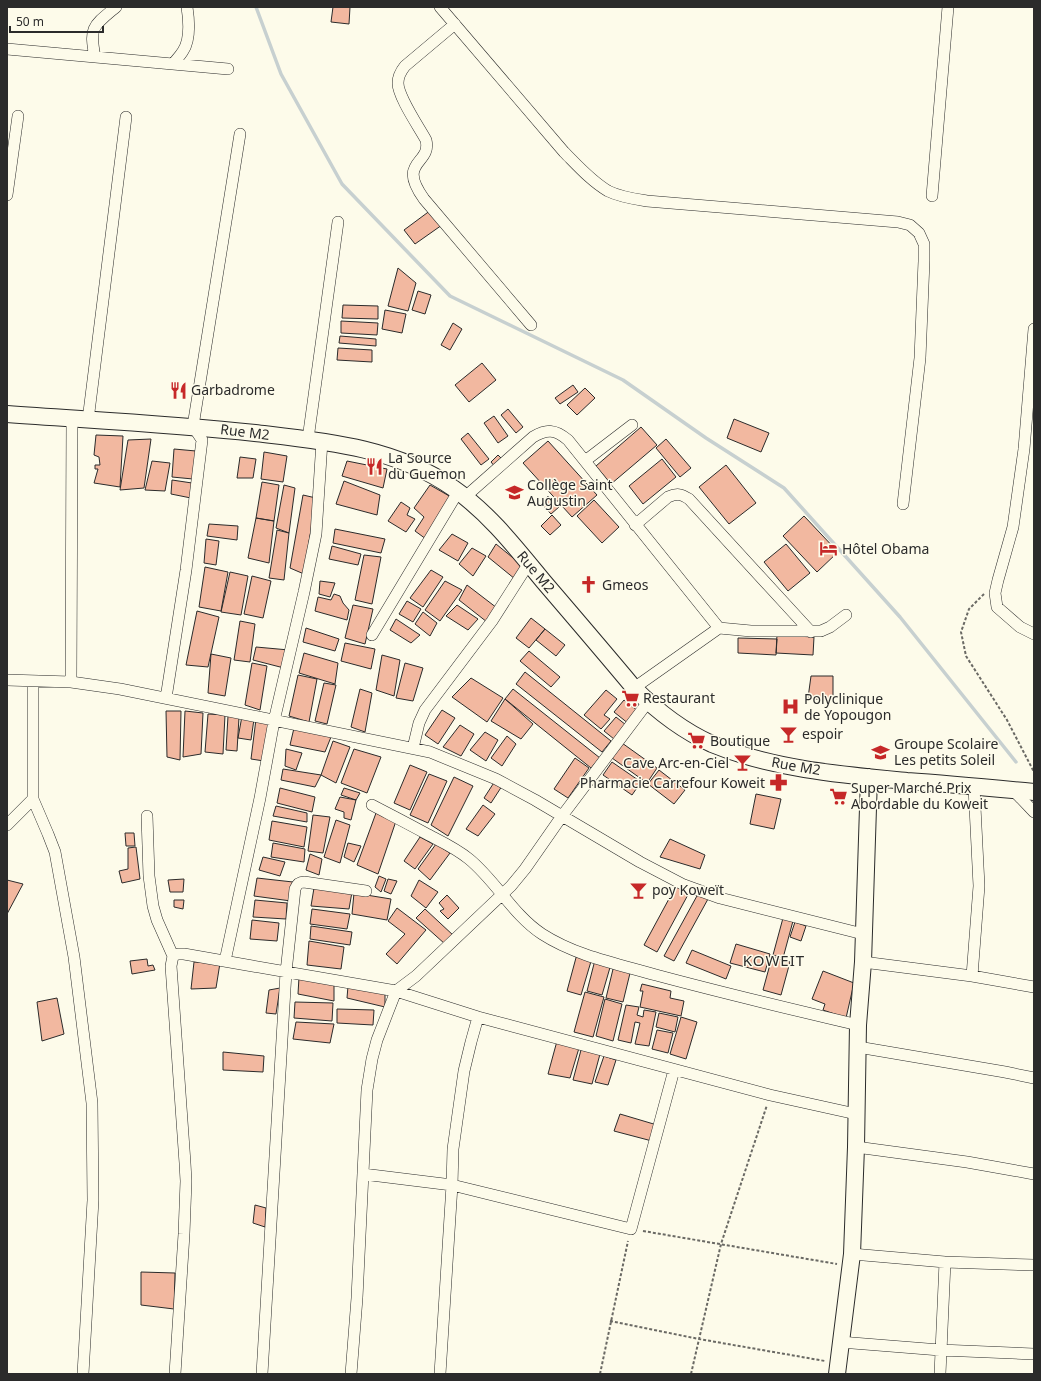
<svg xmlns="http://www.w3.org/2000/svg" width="1041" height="1381" viewBox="0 0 1041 1381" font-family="'Noto Sans',sans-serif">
<rect width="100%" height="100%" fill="#fdfbea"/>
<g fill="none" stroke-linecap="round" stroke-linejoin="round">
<path stroke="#c7d0d0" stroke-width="3.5" d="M256,7l25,67 61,110 108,112 173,84 83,58 78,50 116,129 116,145"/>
</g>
<path fill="#f2b8a0" stroke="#2b2b2b" d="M333,7h17l-1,17 -18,-2z
M431,210l11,15 -27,19 -11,-14z
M398,268l18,15 -8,28 -20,-5z
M418,291l13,4 -6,19 -13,-4z
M343,305l35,1v13l-36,-1z
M385,310l21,4 -4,19 -20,-4z
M341,321l37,2 -1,12 -36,-2z
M453,323l9,6 -12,21 -9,-5z
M340,336l36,3v7l-37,-3z
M338,348l34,2v12l-35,-2z
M482,363l14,17 -27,22 -14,-17z
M573,385l5,7 -18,12 -5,-6z
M585,388l10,10 -18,17 -10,-10z
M508,409l15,18 -7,6 -15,-18z
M494,416l14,20 -10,7 -14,-20z
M734,419l35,14 -8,19 -34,-14z
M641,427l16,18 -46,39 -15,-18z
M468,433l21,26 -8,6 -20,-26z
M96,435l27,1 -3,51 -26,-4 4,-14h-3v-4h5l-1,-8 -5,-2z
M151,439l-7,49 -24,2 8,-50z
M666,439l25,29 -11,9 -24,-29z
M548,441l49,54 -25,22 -49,-54z
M174,449l22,2 -3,28 -21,-2z
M264,452l23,4 -4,26 -22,-3z
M498,455l6,6 -8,7 -5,-6z
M240,457l16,2 -3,19h-16z
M662,459l14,18 -33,27 -14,-18z
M152,461l18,2 -5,28 -20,-1z
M347,461l40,8 -4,19 -41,-12z
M726,465l30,38 -27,21 -30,-37z
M172,480l20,3 -1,15 -20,-4z
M344,481l36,14 -3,20 -41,-11z
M262,482l17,3 -5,36 -18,-3z
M284,485l11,3 -6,45 -13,-5z
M430,485l21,12 -25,42 -11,-8 9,-14 -10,-9z
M303,495l13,3 -12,76 -14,-6z
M548,496l11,11 -8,7 -10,-11z
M594,500l25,27 -17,16 -25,-27z
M401,502l9,6 -3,7 8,4 -9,13 -18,-11z
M552,515l9,10 -11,10 -9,-9z
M804,516l34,36 -21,20 -34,-36z
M256,518l18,3 -5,42 -21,-5z
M209,524l29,2 -1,14 -30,-4z
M335,529l50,10 -4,14 -48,-10z
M277,530l12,3 -5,47 -15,-2z
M452,534l16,9 -10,18 -19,-11z
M206,539l13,2 -3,24 -12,-2z
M496,544l27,22 -8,13 -27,-22z
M786,544l24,29 -22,18 -24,-29z
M332,546l29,8 -3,11 -29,-6z
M472,548l14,8 -13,20 -14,-12z
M364,555l17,2 -9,47 -17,-4z
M205,567l23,5 -7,39 -22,-4z
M431,570l12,7 -20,30 -13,-9z
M230,572l18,4 -7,39 -20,-3z
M252,576l19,5 -8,37 -19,-4z
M320,581l15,2 -5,14 -11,-3z
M445,581l17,9 -22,31 -15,-11z
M467,585l30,23 -10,14 -28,-22z
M334,594l6,2 3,7 6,7 -2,10 -32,-9 3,-14 13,3z
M407,601l14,8 -8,13 -14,-8z
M353,605l20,4 -8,35 -20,-6z
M457,605l21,14 -10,11 -22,-14z
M197,611l22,6 -11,50 -22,-2z
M423,612l14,11 -7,13 -15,-12z
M531,618l14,11 -16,19 -13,-10z
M396,619l24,16 -9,8 -21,-13z
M240,621l15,3 -5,38 -16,-2z
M306,628l33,11 -4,12 -32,-9z
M545,629l20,16 -9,11 -20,-16z
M777,635l37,2 -1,18 -37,-2z
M738,638l39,1 -1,16 -38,-2z
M345,643l30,6 -4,20 -30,-8z
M256,647l33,3 -5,18 -31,-8z
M529,651l31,26 -9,10 -31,-26z
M304,653l34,10 -3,21 -36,-11z
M211,654l20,4 -6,38 -17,-3z
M382,655l18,5 -6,36 -18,-6z
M252,663l15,3 -7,44 -15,-5z
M405,663l18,5 -10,33 -17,-3z
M525,672l86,69 -9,11 -86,-68z
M298,675l19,4 -8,43 -20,-6z
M811,676h22v25l-25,-3z
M471,678l32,20 -16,24 -35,-25z
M324,683l12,2 -9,39 -12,-3z
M360,689l12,4 -7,39 -14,-5z
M513,689l87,69 -9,10 -86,-69z
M606,690l11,9 -13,16 6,4 -9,10 -17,-14z
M505,699l28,25 -12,15 -30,-18z
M624,700l15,12 -10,12 -15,-12z
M442,710l13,8 -17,26 -13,-9z
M166,711h15l-1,49 -13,-3z
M185,711l18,2 -2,41 -18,3z
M208,714l17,1 -2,39 -18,-2z
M228,716l11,1 -2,34 -11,-1z
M242,716l12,3 -3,21 -13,-2z
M616,717l10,8 -12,14 -10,-8z
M256,719l14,4 -6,38 -13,-2z
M460,725l14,9 -13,22 -18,-9z
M294,728l37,9 -6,15 -35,-7z
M485,732l13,8 -12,21 -16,-11z
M507,736l9,8 -14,22 -11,-8z
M333,741l17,6 -14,36 -15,-8z
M622,743l35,25 -10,15 -35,-25z
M286,749l16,4 -6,17 -11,-4z
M354,749l27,8 -14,36 -26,-10z
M575,758l14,10 -21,30 -14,-9z
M612,762l29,20 -9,13 -29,-20z
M410,765l17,7 -17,38 -16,-7z
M283,769l38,6 -6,12 -34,-7z
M659,770l26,20 -11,14 -26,-20z
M429,774l18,7 -19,42 -18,-8z
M454,777l19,9 -25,50 -17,-11z
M495,781l7,5 -11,17 -7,-5z
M280,788l35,9 -3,15 -35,-9z
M344,788l16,5 -4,7 -15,-5z
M756,794l25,5 -7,30 -24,-5z
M340,797l16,3 -5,20 -7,-2v-6l-9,-3z
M483,805l12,9 -17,22 -12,-7z
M276,806l31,7v9l-34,-6z
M376,813l20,8 -18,53 -21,-9z
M313,815l17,2 -7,36 -15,-2z
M336,820l14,5 -10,38 -16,-6z
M272,821l35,6 -3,20 -35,-7z
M125,833h9l1,13h-9z
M420,837l13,7 -18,25 -11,-8z
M670,839l35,16 -5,14 -40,-12z
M273,843l32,6 -1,13 -33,-5z
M348,843l13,3 -7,16 -10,-5z
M436,844l14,9 -20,27 -12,-11z
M136,847l4,32 -18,4 -3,-12 9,-2v-21z
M310,854l12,5 -3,16 -13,-5z
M263,857l22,5 -5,14 -21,-6z
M379,876l7,3 -5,13 -6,-5z
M257,878l36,4 -2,19 -37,-5z
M184,879l-1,13h-13l-2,-12z
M388,879l9,2 -6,13 -7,-3z
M7,880l16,4 -16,30z
M419,880l19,12 -12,16 -15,-12z
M677,884l13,7 -33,61 -13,-7z
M314,888l38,4 -3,17 -38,-3z
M354,893l37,6 -4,21 -35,-6z
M698,894l10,5 -34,62 -10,-5z
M447,895l12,13 -11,11 -8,-8 4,-2 -5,-6z
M174,900h10l-1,9 -9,-2z
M255,900l32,3 -1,16 -33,-2z
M397,908l29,22 -29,34 -11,-10 19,-20 -17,-13z
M312,909l38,5 -3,15 -37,-5z
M425,909l29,27 -9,8 -29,-26z
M783,918l10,3 -10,37 -10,-3z
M252,920l27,3 -2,18 -27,-2z
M795,922l11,4 -5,15 -11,-4z
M311,926l41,6 -2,13 -40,-6z
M309,941l35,6 -3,22 -34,-4z
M736,944l34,10 -5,18 -35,-9z
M692,950l39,16 -5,13 -40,-16z
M577,954l15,4 -11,37 -14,-4z
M772,957l18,5 -9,33 -18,-5z
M147,959l1,7 5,-1 2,5 -23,4 -2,-13z
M595,960l16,4 -9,31 -15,-4z
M194,962l26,1 -4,25 -25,1z
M614,965l17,4 -8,33 -17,-4z
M823,971l31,12 -8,35 -23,-8 2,-6 -13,-5z
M299,977l35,8v16l-36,-7z
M642,984l29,7 -1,7 14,3 -3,15 -41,-9 3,-16h-3z
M348,986l37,6v15l-38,-9z
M280,988l-4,26 -10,-1 3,-23z
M585,992l19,5 -11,40 -19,-5z
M57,998l7,36 -22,7 -5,-39z
M605,999l17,5 -9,37 -17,-5z
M295,1002l38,1 -1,18 -38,-3z
M626,1005l13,2 -2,8 6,2 1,-7 12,2 -7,34 -14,-2 5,-21 -5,-1 -4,21 -13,-3z
M337,1009l37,1 -1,15 -36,-2z
M659,1013l19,4 -3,15 -19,-5z
M681,1017l16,5 -11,37 -16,-5z
M296,1022l38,2 -4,19 -37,-4z
M657,1030l16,3 -5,20 -16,-4z
M557,1041l22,7 -9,30 -22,-4z
M581,1050l19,4 -8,30 -19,-4z
M223,1052l41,4 -1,16 -40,-2z
M604,1056l12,4 -8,25 -13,-3z
M620,1114l37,11 -5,16 -38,-10z
M255,1205l11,3 -1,19 -12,-4z
M141,1272l34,1 -1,36 -33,-4z"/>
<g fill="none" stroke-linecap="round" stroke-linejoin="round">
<defs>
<path id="street" d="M440,7l124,145c13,13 27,29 44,39 12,6 26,8 39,10l251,21 12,3 9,8 5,11v17l-4,97 -17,146
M455,24l-50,42c-4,5 -7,10 -7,17 0,14 21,44 28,57 6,25 -30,20 -2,59l107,126
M7,49l221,20
M95,57c-6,-30 -2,-31 21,-50
M173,64c3,-4 7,-8 10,-13 8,-12 6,-31 4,-44
M7,195l11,-79
M932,196l16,-189
M1034,329l-10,120 -11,78 -15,53 -3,13 2,14 23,20 14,7
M88,420l38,-303
M308,439l30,-217
M585,461l47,-36
M465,497l68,-60c14,-8 22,-8 35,3l151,188 32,3h70l9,-4 16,-12
M635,525l33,-28c9,-4 13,-3 21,2l122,133
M372,635l86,-143
M7,680l64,2 49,7 310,63 66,27 39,21 105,62 44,23 36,13 143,36
M33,681v118l15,35 7,18 19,105 18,146 1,97 -10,174
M71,682l1,-263
M634,688l85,-60
M166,698l20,-128 16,-130 -9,-14 47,-292
M413,748l6,-25 6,-13 67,-89 37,-58
M1013,790l21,22
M372,805c17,9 35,18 53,28 15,8 31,15 44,26 27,22 44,56 73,75 34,22 76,30 114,41 67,18 134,34 202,50
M147,816l2,60 4,30 4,14 16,36 -2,10 14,197 1,18 -2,53 -9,140
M7,825l26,-26
M173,956l5,-2h6l212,37 82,26 292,78 86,19
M225,961l35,-163 14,-77 30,-129 12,-58 6,-93
M863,962l109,14 62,11
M972,976l7,-90 -5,-99
M858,1047l147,25 29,6
M856,1147l111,15 67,12
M363,1174l89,11 179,44 43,-159
M852,1254l93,8 89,3
M840,1342l100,8 94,4
M262,1374l24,-402 9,-83c2,-5 4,-7 9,-7l62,9
M351,1374l6,-76 10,-208 5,-31 5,-19 19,-49 20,-15 95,-90 14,-17 37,-53 86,-114
M440,1374l12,-189 1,-36 11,-78 7,-29 7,-25
M940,1374l5,-112"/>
<path id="secondary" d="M7,414c83,6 165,10 248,19 68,8 140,14 198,55 36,25 63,60 91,94 30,35 60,70 90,106 22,22 49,43 78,56 60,25 131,31 195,37 43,3 85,7 127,11
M837,1374l15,-120 4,-107 2,-122 5,-63 6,-185"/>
</defs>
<use href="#street" stroke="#2b2b2b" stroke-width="12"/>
<use href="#secondary" stroke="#2b2b2b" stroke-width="18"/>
<path stroke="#6a6964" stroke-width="2" stroke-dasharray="3 2" stroke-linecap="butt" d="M984,594l-15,15 -8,23 5,24 41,64 27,52
M643,1231l194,33
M610,1321l89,18 126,22
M600,1374l28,-133
M691,1374l30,-130 46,-139"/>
<use href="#street" stroke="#fdfbea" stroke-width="11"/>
<use href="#secondary" stroke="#fdfbea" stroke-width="16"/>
</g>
<defs>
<symbol id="restaurant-bare" viewBox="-9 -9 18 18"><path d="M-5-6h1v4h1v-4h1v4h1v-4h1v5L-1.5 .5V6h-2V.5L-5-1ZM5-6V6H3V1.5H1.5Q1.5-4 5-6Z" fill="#c62828" stroke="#fdfbea" stroke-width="2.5" paint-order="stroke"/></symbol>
<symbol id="school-bare" viewBox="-9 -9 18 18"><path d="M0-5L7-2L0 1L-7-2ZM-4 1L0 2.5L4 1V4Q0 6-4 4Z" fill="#c62828" stroke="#fdfbea" stroke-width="2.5" paint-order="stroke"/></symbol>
<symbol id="hotel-bare" viewBox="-9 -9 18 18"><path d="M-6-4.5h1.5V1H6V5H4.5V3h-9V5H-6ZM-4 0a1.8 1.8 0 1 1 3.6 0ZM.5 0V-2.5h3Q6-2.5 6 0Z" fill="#c62828" stroke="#fdfbea" stroke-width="2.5" paint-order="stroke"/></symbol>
<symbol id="church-bare" viewBox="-9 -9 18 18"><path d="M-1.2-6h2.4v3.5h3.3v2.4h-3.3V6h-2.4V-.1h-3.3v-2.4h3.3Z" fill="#c62828" stroke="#fdfbea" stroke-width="2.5" paint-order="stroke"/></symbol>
<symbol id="supermarket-bare" viewBox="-9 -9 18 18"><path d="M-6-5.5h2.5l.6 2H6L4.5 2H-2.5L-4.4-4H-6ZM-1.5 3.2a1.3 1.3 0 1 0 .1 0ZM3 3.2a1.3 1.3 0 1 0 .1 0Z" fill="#c62828" stroke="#fdfbea" stroke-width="2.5" paint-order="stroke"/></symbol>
<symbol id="hospital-bare" viewBox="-9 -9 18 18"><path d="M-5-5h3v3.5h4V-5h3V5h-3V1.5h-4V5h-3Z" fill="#c62828" stroke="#fdfbea" stroke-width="2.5" paint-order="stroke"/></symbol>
<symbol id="bar-bare" viewBox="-9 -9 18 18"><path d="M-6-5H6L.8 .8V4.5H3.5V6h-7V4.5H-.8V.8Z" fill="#c62828" stroke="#fdfbea" stroke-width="2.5" paint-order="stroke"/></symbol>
<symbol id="pharmacy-bare" viewBox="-9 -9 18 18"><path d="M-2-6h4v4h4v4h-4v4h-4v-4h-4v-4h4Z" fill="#c62828" stroke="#fdfbea" stroke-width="2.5" paint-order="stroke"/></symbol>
</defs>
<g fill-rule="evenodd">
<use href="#restaurant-bare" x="166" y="378" width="25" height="25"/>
<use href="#restaurant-bare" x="362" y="454" width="25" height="25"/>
<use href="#school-bare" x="502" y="480" width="25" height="25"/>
<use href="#hotel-bare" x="816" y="536" width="25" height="25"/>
<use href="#church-bare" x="576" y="572" width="25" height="25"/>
<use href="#supermarket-bare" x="618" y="686" width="25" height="25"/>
<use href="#hospital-bare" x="778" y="694" width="25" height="25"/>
<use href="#bar-bare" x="776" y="722" width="25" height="25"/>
<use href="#supermarket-bare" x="684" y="728" width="25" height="25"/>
<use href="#school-bare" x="868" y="740" width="25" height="25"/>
<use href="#bar-bare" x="730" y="750" width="25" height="25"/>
<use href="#pharmacy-bare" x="766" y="770" width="25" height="25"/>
<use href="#supermarket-bare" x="826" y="784" width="25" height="25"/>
<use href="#bar-bare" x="626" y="878" width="25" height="25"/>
</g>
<g text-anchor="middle" stroke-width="3" stroke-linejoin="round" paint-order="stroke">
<g font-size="14" fill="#2b2b2b" stroke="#fdfbea" text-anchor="start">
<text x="191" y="395">Garbadrome</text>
<text x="388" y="463">La Source<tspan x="388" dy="16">du Guemon</tspan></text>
<text x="527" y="490">Collège Saint<tspan x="527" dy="16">Augustin</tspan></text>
<text x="842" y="554">Hôtel Obama</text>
<text x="602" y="590">Gmeos</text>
<text x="643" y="703">Restaurant</text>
<text x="804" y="704">Polyclinique<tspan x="804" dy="16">de Yopougon</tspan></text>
<text x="802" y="739">espoir</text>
<text x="710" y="746">Boutique</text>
<text x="894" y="749">Groupe Scolaire<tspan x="894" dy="16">Les petits Soleil</tspan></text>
<text x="729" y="768" text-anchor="end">Cave Arc-en-Ciel</text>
<text x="765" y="788" text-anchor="end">Pharmacie Carrefour Koweit</text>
<text x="851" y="793">Super Marché Prix<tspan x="851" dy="16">Abordable du Koweit</tspan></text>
<text x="652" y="895">poy Koweït</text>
</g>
<g font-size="14" fill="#2b2b2b" stroke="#fdfbea">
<text transform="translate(245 432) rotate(7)" y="5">Rue M2</text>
<text transform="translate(536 572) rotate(50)" y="5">Rue M2</text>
<text transform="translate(796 766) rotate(10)" y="5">Rue M2</text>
</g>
<g font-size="15" letter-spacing="1" fill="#2b2b2b" stroke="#fdfbea">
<text x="774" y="966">KOWEIT</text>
</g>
</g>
<rect width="1041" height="1381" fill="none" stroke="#2b2b2b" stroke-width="16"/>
<path d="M10 26v6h93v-6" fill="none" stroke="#2b2b2b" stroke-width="2"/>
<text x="16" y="26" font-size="12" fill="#2b2b2b" stroke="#fdfbea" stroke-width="3" paint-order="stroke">50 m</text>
</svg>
